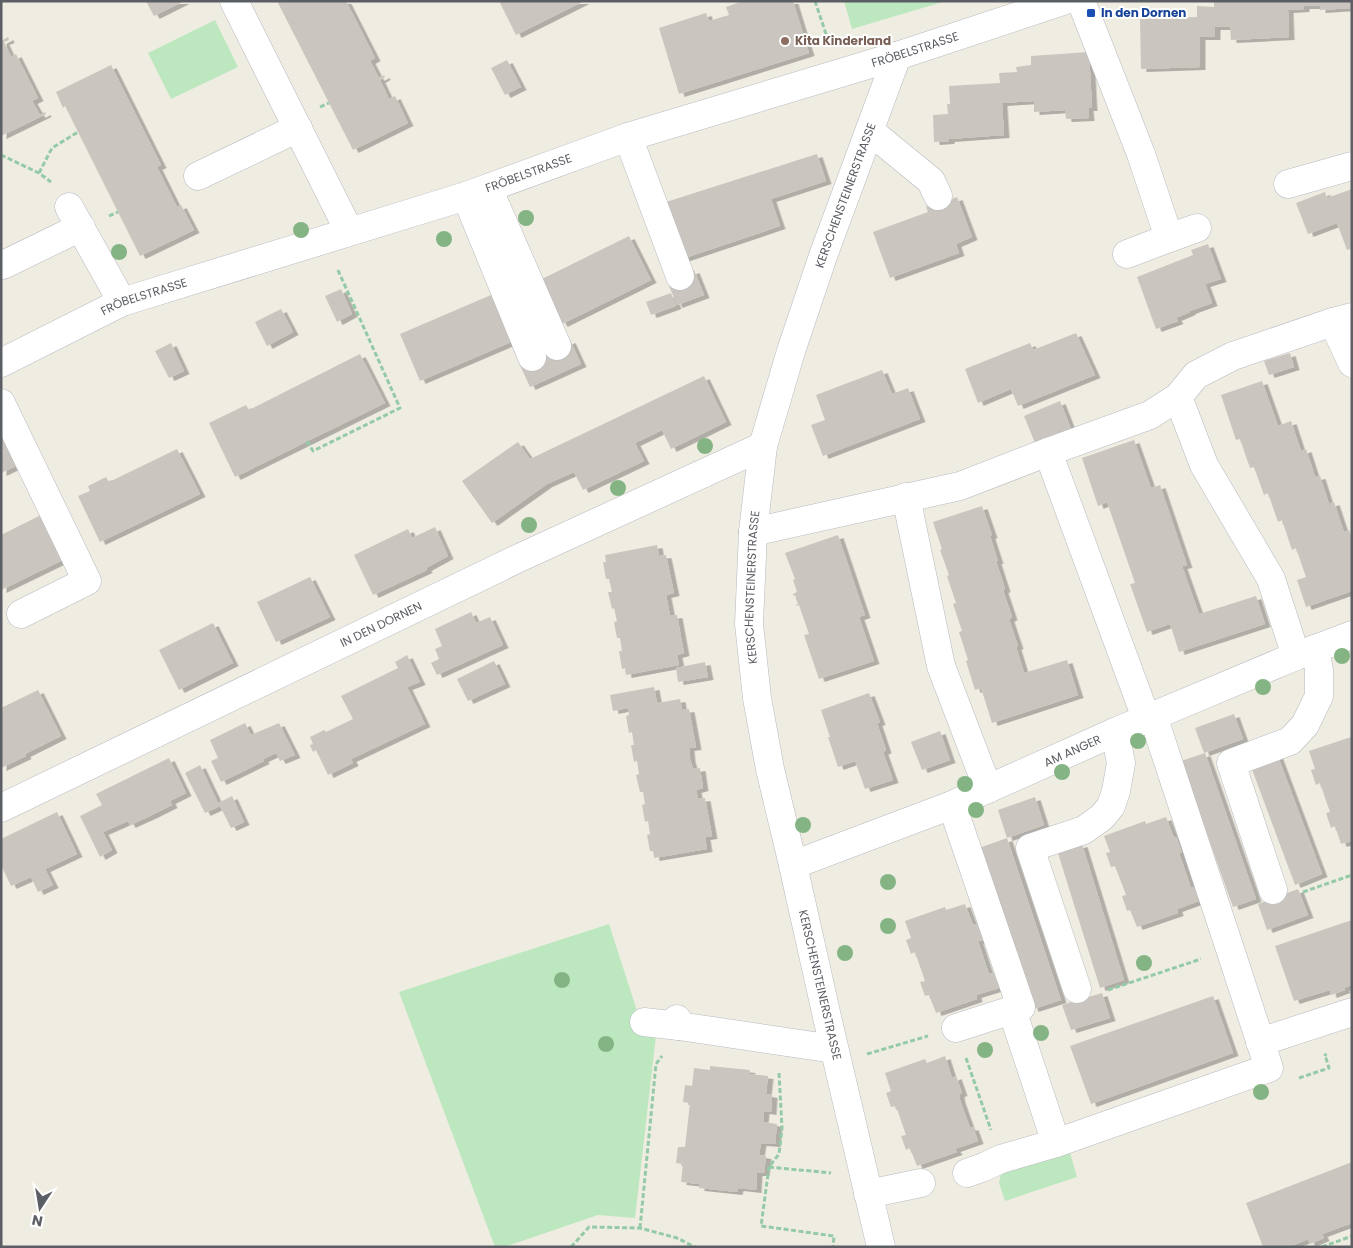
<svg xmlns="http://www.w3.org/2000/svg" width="1353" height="1248" viewBox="0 0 1353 1248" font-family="Poppins,sans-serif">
<defs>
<filter id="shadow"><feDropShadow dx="5.5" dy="3" stdDeviation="0" flood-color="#0004"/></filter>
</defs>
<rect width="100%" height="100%" fill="#efece2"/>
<path fill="#bde8bf" d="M844,1h102l-94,28z
M215,20l23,47 -67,32 -23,-46z
M609,924l29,90 18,22 -21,182 -37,-3 -94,32h-9l-96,-255z
M1068,1146l9,31 -72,24 -6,-18 3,-14z"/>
<path fill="#cac6bf" filter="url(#shadow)" d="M146,1h38l-30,15z
M277,1h69l29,57 -5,3 9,17 5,-3 1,2 -5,3 9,19 6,-3 13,27 -55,27z
M499,1h85l-68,34z
M743,1h50l16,52 -130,41 -20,-66 47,-15 3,8 20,-6 -3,-8z
M1214,1h138v7l-32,2v-4h-16v3l-16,1 1,27 -58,3 -1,-13h-15v10h-15v30l-59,2 -1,-50 57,-2v-11l17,1z
M8,37l1,3 -5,2 7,15 5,-3 22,44 -6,3 8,14 5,-3 1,2 -45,22v-95z
M1089,52l3,56h-4l1,10 -23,1 -1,-9 -31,2v-11l-32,2 2,32 -55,4v2l-15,1 -1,-27 15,-1 -1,-10h3l-1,-18 51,-3 -1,-10 18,-1 -1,-5 15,-2v-9z
M507,60l14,27 -16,8 -14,-27z
M111,65l50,100 -4,2 20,40 4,-2 13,25 -54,26 -75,-150 -2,2 -7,-16z
M817,154l9,27 -55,18 9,27 -98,33 -19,-56z
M1352,189v59l-5,2 -10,-27 -29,11 -12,-31 29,-11 2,6z
M957,197l15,40 -16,7 3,9 -69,25 -17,-46 55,-20 -2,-5 16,-6v2z
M629,236l22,44 -89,44 -22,-44z
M1208,244l13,35 -16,5 7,19 -22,8v1l-14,6 2,3 -22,8 -19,-52 56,-22 -2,-5z
M694,270l10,25 -27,10 -10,-24z
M341,289l11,25 -15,8 -12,-26z
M671,293l5,13 -25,9 -5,-13z
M491,295l20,47 -91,39 -20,-47z
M281,309l12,23 -26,14 -12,-24z
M1076,333l19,42 -77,31 -7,-17 -33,14 -13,-34 65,-26 3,7z
M570,340l11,24 -51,23 -11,-24z
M171,343l13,28 -15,7 -14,-27z
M1290,353l4,14 -25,8 -5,-14z
M360,354l25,49 -150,74 -26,-54 37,-18 3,5z
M882,370l10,24 16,-6 12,31 -97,37 -12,-31 14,-5 -9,-25z
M704,376l22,46 -55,27 -9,-19 -27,13 9,18 -61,29 -9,-18 -27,12 -55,39 -30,-42 56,-39 12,17z
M1262,381l16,45 13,-5 10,30 5,-2 9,28 5,-1 9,28 5,-2 10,30 5,-2 3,8v53l-46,16 -9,-27 9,-3 -10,-29 -4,2 -10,-30 -4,2 -10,-29 -4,2 -10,-28 -4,1 -10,-29 -4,1 -15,-45z
M1060,401l11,28 -36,14 -11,-27z
M8,434l14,29 -21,10v-36z
M1134,440l17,48 9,-3 27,80 -5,1 17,48 57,-18 9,28 -86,28 -9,-28 -23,8 -17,-48 5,-1 -28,-81 -9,4 -16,-48z
M177,449l23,45 -100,48 -22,-46 12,-5 -2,-5 18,-9 3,5z
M982,506l10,29 -2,1 8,25h-2l9,28 -2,1 9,27 -3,2 9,27 -2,1 8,26 43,-13 11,35 -86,28 -11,-35 -6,2 -9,-29 2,-1 -9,-28 3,-1 -9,-27 3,-1 -9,-27 2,-1 -9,-25 2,-1 -9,-27z
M47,512l22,45 -68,33v-55z
M435,527l13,29 -22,12 1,2 -54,25 -19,-40 54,-26 4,9z
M838,535l27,80 -6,2 15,44 -55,18 -15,-44 5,-1 -10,-29 -3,1v-1l2,-1 -2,-5 -1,-4 -2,1v-2l4,-2 -4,-12 2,-1 -10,-26z
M657,545l2,11 7,-1 8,38 -8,2 2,10 2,11 7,-1 7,38 -7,2 2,10 -53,10 -1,-7 -3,1 -3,-18h3l-2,-13h-3l-3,-16 3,-1 -3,-13 -2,1 -4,-17h4l-3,-13h-3l-3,-17h3l-1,-7z
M310,577l20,40 -54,25 -19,-40z
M471,612l5,11 14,-6 13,28 -66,30 -6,-12 8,-4 -4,-10 7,-3 -7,-17z
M213,623l20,40 -54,27 -20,-40z
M407,655l13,27 -13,5 18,37 -74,35 2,4 -25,12 -12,-25 -3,2 -3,-7 3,-1 -3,-7 14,-7 2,2 27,-13 -12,-23 57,-28 -3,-6z
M494,661l11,23 -37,17 -11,-22z
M705,662l3,15 -30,5 -2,-14z
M654,687l3,16 23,-4 2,11 7,-1 7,38 -7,1 1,11 3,10 7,-1 3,20 -7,2 2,9 7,-1 7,38 -7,1 2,12 -53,9 -1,-7h-3l-3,-16 3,-1 -2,-13 -3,1 -3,-17 3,-1 -2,-12h-3l-4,-17 3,-1 -2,-13 -3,1 -3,-17h3l-2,-13 -3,1 -3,-17 3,-1 -1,-7 -15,3 -3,-16z
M38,690l23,46 -36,18 1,2 -25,12v-60z
M869,693l11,29 -3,1 9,27 -3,2 10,28 -28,9 -10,-28 -17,6 -10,-30h2l-9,-27z
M1234,714l9,25 -39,14 -9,-25z
M245,723l6,12 28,-12 16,32 -15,6 -4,-8 -13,6 1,2 -43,21 -10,-21 7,-3 -8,-18z
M940,731l10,29 -28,10 -11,-28z
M1351,737l1,3v101l-11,3 -6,-18 -4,2 -5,-15 4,-1 -10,-29 -4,2 -5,-15 4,-1 -6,-18z
M1205,753l51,146 -23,8 -52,-146z
M1277,754l45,120 -27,11 -45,-121z
M169,758l17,35 -16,8 2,4 -20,10 -22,10 -2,-4 -25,11 9,18 -12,7 -20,-41 22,-11 -6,-11z
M200,765l18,38 14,-7 12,26 -13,6 -11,-22 -15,7 -20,-40z
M1035,797l9,28 -37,13 54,162 -28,9 -54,-161 28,-10 -9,-28z
M57,812l20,42 -32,15 8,16 -15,7 -7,-15 -20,9 -10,-21v-26z
M1166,817l8,21 2,-1 6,16h-3l12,35 3,-1 5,14 -22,8 1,4 -41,14 -7,-17 -3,1 -5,-15 4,-1 -11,-29 -4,1 -5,-14 4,-1 -6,-16 41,-15 1,3z
M1082,844l42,136 -24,8 -43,-138z
M1298,889l10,26 -41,15 -9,-26z
M965,904l8,21 4,-1 6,16 -5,1 11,33 5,-1 5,15 -23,7 1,4 -41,14 -7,-18 -4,1 -5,-14 5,-1 -10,-29 -4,2 -5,-14 5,-2 -6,-17 40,-14 1,3z
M1352,920v65l-8,3 1,2 -14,5 -1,-5 -36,11 -19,-55z
M1102,993l8,25 -39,12 -9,-25z
M1213,996l20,57 -142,51 -21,-58z
M945,1056l7,22 4,-2 6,17 -3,1 1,6 10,28 3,-1 5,14 -23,8 2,3 -40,14 -7,-18 -4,2 -5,-14 5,-1 -10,-29 -5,1 -5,-14 5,-2 -6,-18 40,-14 2,4z
M710,1066l40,4 -1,4 19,2 -2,18 6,1 -1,17 -7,-1 -1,11 14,2 -2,20 -14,-1 -2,12 7,1 -2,17h-7l-1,17 -18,-2 -1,4 -38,-4v-4l-18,-2 2,-18 -7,-1 2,-16h7l5,-44 -7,-1 2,-17 7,1 2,-18 16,2z
M1352,1162v61l-30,11 2,4 -14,6 -2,-5 -19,8h-26l-17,-44z"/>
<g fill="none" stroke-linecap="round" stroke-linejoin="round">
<defs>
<g id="minor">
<path d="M234,1l115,230"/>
<path d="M1081,1l60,153 28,84 -42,16"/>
<path d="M870,131l61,50 7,15"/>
<path d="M628,137l52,139"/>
<path d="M198,176l100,-48"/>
<path d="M1288,184l64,-18"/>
<path d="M488,188l69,158"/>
<path d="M466,196l66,161"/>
<path d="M69,207l53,95"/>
<path d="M1169,238l28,-10"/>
<path d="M3,265l78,-38"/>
<path d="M1333,322l19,41"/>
<path id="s1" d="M1,363l121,-61 344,-106 162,-59 269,-81 166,-55"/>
<path d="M1178,397l26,68 67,114 25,77"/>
<path d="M1,403l86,178 -66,33"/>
<path d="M1048,452l98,266"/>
<path d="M906,497l35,169 47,123"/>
<path d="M753,532l207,-46 88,-34 102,-37 28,-18 18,-22 37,-19 100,-34 19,-5"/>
<path d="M952,805l69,202 -9,3 44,133 213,-75 -39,-119 -77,-233"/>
<path id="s2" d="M1,808l518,-250 244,-112"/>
<path id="s3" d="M793,865l159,-60 163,-73 181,-76 56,-21"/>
<path d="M1273,890l-42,-127 59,-22 15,-16 14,-29v-26l-4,-21"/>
<path d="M1077,989l-47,-141 54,-18 18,-13 9,-11 5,-15 5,-28 -6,-31"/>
<path d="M677,1019l2,7 155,23"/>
<path d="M644,1022l35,4"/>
<path d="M956,1028l56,-18"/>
<path d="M1260,1042l92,-30"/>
<path d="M967,1173l17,-6 17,-8 55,-16"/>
<path d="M868,1194l53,-11"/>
<path id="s4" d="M881,1247l-54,-230 -34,-152 -23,-96 -13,-71 -8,-74 4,-92 10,-86 28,-95 32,-95 74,-200"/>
</g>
</defs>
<use href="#minor" stroke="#b8bac0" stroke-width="29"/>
<path stroke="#95caa7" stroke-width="3" stroke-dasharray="5 2.5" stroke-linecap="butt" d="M815,1l14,42
M320,107l9,-4
M1,155l38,18 12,9
M39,173l13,-25 26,-16
M109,216l9,-4
M307,441l6,10 87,-43 -63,-140
M1303,892l49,-17
M1108,990l93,-31
M867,1054l61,-18
M966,1058l25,72
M779,1073l3,55 -3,26 -10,13 -8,59 73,10 -1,11
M1299,1078l30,-10 -4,-13h2
M769,1167l62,6
M640,1228l16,-164 6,-8
M571,1247l18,-20 51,1 37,10 18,9
M1322,1247l30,-11"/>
<use href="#minor" stroke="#fff" stroke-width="28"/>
</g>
<g fill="#85b484">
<circle cx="526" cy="218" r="8"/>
<circle cx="301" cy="230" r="8"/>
<circle cx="444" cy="239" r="8"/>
<circle cx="119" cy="252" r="8"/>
<circle cx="705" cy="446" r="8"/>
<circle cx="618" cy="488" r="8"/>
<circle cx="529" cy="525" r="8"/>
<circle cx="1342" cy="656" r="8"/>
<circle cx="1263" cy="687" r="8"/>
<circle cx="1138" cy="741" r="8"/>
<circle cx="1062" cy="772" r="8"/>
<circle cx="965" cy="784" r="8"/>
<circle cx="976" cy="810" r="8"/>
<circle cx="803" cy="825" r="8"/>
<circle cx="888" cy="882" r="8"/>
<circle cx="888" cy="926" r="8"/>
<circle cx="845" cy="953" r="8"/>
<circle cx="1144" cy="963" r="8"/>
<circle cx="562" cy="980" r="8"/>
<circle cx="1041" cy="1033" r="8"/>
<circle cx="606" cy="1044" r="8"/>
<circle cx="985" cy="1050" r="8"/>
<circle cx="1261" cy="1092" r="8"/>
</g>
<rect fill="#1a4fb4" stroke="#fff" stroke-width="2" x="1086" y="8" width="10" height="10" rx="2.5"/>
<circle fill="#8d6e63" stroke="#fff" stroke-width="2" cx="785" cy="41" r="5"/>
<g text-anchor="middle" stroke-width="4" stroke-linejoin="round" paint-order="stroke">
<g font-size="12" font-weight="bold" fill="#164399" stroke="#fff" text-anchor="start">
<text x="1101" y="17">In den Dornen</text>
</g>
<g font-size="12" font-weight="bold" fill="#785e54" stroke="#fff" text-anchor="start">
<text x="795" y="45">Kita Kinderland</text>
</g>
<g font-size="12" fill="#5b5e64" stroke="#fff">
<text dy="4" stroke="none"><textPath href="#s1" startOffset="968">FRÖBELSTRASSE</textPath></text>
<text dy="4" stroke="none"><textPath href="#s1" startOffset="562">FRÖBELSTRASSE</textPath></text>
<text dy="4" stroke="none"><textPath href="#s4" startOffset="1080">KERSCHENSTEINERSTRASSE</textPath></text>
<text dy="4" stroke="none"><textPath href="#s1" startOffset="158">FRÖBELSTRASSE</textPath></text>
<text dy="4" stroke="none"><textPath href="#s4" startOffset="674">KERSCHENSTEINERSTRASSE</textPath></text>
<text dy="4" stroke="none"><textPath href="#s2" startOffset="422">IN DEN DORNEN</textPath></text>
<text dy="4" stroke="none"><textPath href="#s3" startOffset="302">AM ANGER</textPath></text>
<text transform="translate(820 985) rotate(77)" y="4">KERSCHENSTEINERSTRASSE</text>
</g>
</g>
<rect width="1353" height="1248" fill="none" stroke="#5b5e64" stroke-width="5"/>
<g transform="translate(40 1208) rotate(192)" stroke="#ffffff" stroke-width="4" paint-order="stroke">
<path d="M0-4L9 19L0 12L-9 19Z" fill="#5b5e64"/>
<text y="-8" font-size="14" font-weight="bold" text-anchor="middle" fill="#5b5e64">N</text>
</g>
</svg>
